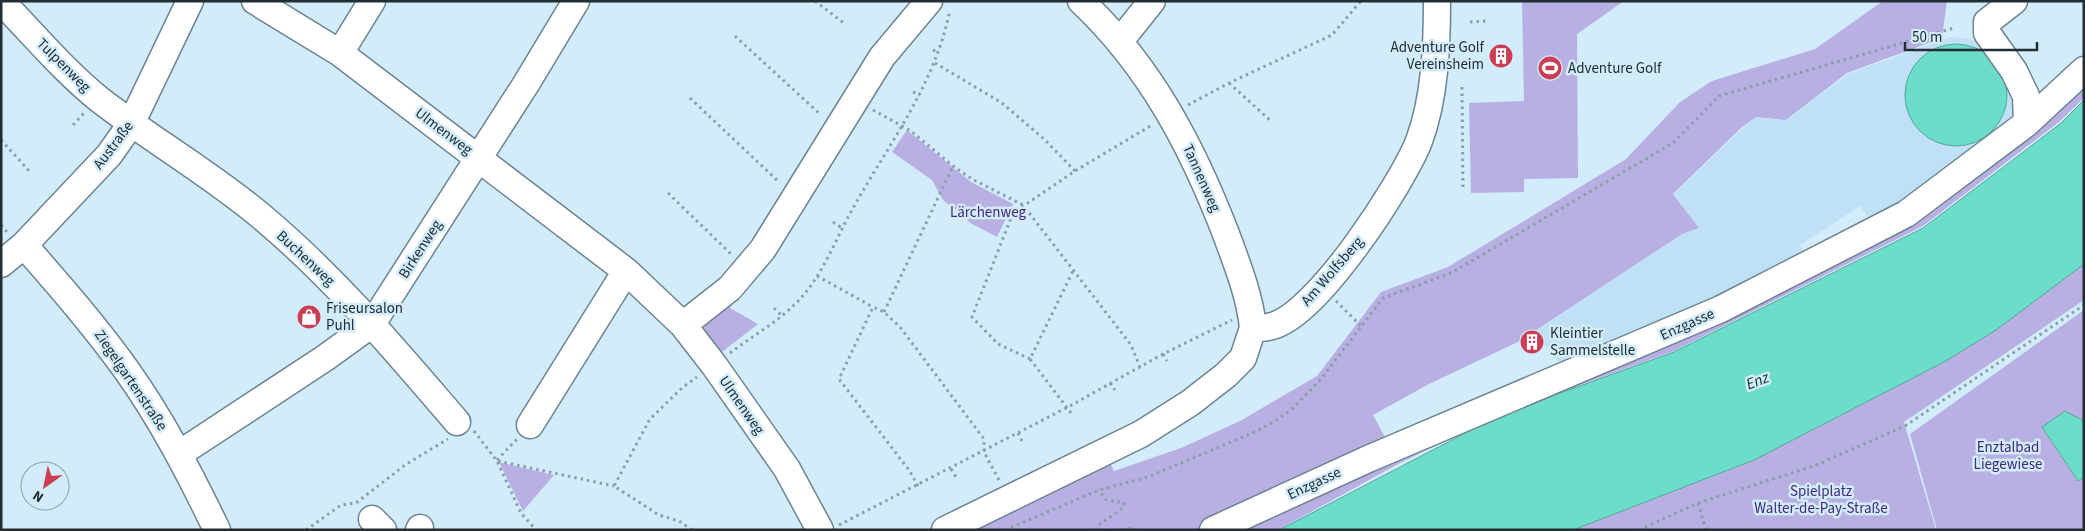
<svg xmlns="http://www.w3.org/2000/svg" width="2085" height="531" viewBox="0 0 2085 531" font-family="'Source Sans 3',sans-serif">
<rect width="100%" height="100%" fill="#d2ecfc"/>
<path fill="#c0e0f5" d="M1951,37l23,3 15,8 25,52 -2,16 -8,14 -109,83 -25,6 -10,-13 -60,39 4,7 -54,32 -185,87 -30,-39 147,-98 17,-6 -25,-34 69,-66 13,-11 30,4 62,-47z"/>
<path fill="#b8b0e3" d="M1522,1h102l-47,33 1,144 -54,1v13l-53,1 -2,-90 55,-2z
M1883,1h64l-5,37 -95,35 -61,47 -30,-3 -14,10 -69,67 26,34 -17,6 -162,107 -91,43 -56,31 19,35 514,-235 178,-144v27l-25,24 -136,104 -249,125 -172,62 -102,50 -122,67h-309l141,-67 4,8 67,-23 59,-27 77,-45 64,-84 67,-25 178,-108 54,-57 32,-21 103,-32z
M907,130l64,52 42,22 -16,33 -25,-13 -29,-24 -11,-20 -40,-28z
M2084,264v36l-180,122 32,108h-363l181,-70 190,-98 52,-32z
M736,296l-6,12 28,16 -40,31c-28,-34 -11,-39 18,-59z
M2084,310v220h-147l-27,-96z
M499,462l55,13 -31,36z"/>
<path fill="#6bddc8" stroke="#55a89b" d="M1905 95a51 51 0 1 1 102 0a51 51 0 1 1-102 0Z
M2084,100v164l-88,66 -52,32 -190,98 -181,70h-294l223,-116 172,-62 249,-124 137,-104z
M2065,411l19,10v56l-6,4 -36,-54z"/>
<g fill="none" stroke-linecap="round" stroke-linejoin="round">
<defs>
<path id="minor" d="M1,1c32,33 63,70 99,99 53,41 111,74 162,117 73,61 133,133 195,205
M255,1l85,52 286,218 57,54 31,40 73,104 33,61
M1081,1c69,65 111,145 145,233 11,30 24,62 27,94
M2014,1l-27,21v11l27,38 12,25 1,27
M1120,41l32,-40
M340,53l32,-52
M24,245c35,40 70,80 101,123 36,50 65,106 92,162
M1,264l23,-19 85,-90 22,-31 59,-123
M683,325l47,-37 33,-39 119,-192 47,-56
M530,425l96,-154
M179,454l146,-96 47,-34 154,-240 50,-83
M372,519l11,11
M419,530l1,-2
M945,530l196,-96 49,-31 36,-28 17,-17 10,-30c6,0 13,0 19,-2 45,-11 130,-142 147,-185 16,-43 18,-95 18,-140
M1213,530l155,-71 353,-150 185,-95 121,-91 57,-53"/>
</defs>
<use href="#minor" stroke="#6c8493" stroke-width="29"/>
<path stroke="#8a9eaa" stroke-width="3" stroke-dasharray="2.5 4" stroke-linecap="butt" d="M815,1l30,23
M1470,22l17,-1
M735,36l86,79
M933,50l6,3
M935,63l67,40 42,36 31,32
M1229,83l43,39
M1462,87l1,102
M913,92l7,3
M690,98l90,85
M1188,105l41,-22 103,-48 29,-34
M873,110l38,21 42,35 19,13 51,26 108,140 9,22
M73,125l11,-12
M1,140l30,33
M668,193l64,62
M833,222l9,6
M1,225l6,7
M817,276l56,31
M1336,301l26,26
M774,308l7,7
M884,312l69,-146
M730,353c21,-16 46,-30 64,-48 27,-25 40,-63 58,-95 37,-67 82,-123 98,-200
M1163,354l4,7
M1030,359l-32,-15 -26,-27 41,-104 62,-42 77,-46
M1110,383l5,7
M1071,413l-41,-54 43,-88
M474,431l23,30 24,52 15,17
M1018,433l4,8
M497,460l20,-21
M498,461l116,25
M951,469l5,8
M918,486l-9,-16 -70,-91 34,-72 11,5 16,15 84,112v13l16,30
M1698,503l8,27
M839,525l229,-118 95,-53 69,-34
M306,530l35,-25 15,-2 49,-38 43,-26
M692,530l-13,-9 -20,-6 -45,-29 36,-67 33,-32 14,-10
M1005,530l94,-40 49,-13 109,-46 18,-10 18,-13 28,-29 62,-81 68,-25 222,-130 46,-47 235,-68
M1096,530v-3l28,-20v-4l-18,-3 -7,-10
M1116,530l18,-2 2,2
M1639,530l59,-27 118,-38 89,-39 179,-121"/>
<use href="#minor" stroke="#fff" stroke-width="26"/>
</g>
<defs>
<symbol id="building-disc" viewBox="-11 -11 22 22"><circle r="9.5" fill="#cc3c52" stroke="#d2ecfc"/><path d="M-4-6H4V6H1V3H-1V6H-4ZM-2.5-4.3h1.7v1.8h-1.7ZM.8-4.3h1.7v1.8H.8ZM-2.5-1h1.7V.8h-1.7ZM.8-1h1.7V.8H.8Z" fill="#fff"/></symbol>
<symbol id="stadium-disc" viewBox="-11 -11 22 22"><circle r="9.5" fill="#cc3c52" stroke="#d2ecfc"/><path d="M0-5a6.5 5 0 1 0 0 10a6.5 5 0 1 0 0-10ZM-3.5-1.8h7v3.6h-7Z" fill="#fff"/></symbol>
<symbol id="shop-disc" viewBox="-11 -11 22 22"><circle r="9.5" fill="#cc3c52" stroke="#d2ecfc"/><path d="M-5-2.5h2.3a2.7 3.5 0 0 1 5.4 0H5L5.5 6h-11ZM-1.5-2.5h3a1.5 2.3 0 0 0-3 0Z" fill="#fff"/></symbol>
</defs>
<g fill-rule="evenodd">
<use href="#building-disc" x="1487" y="42" width="28" height="28"/>
<use href="#stadium-disc" x="1536" y="54" width="28" height="28"/>
<use href="#shop-disc" x="295" y="303" width="28" height="28"/>
<use href="#building-disc" x="1518" y="328" width="28" height="28"/>
</g>
<g text-anchor="middle" stroke-width="5" stroke-linejoin="round" paint-order="stroke">
<g font-size="15" fill="#232d33" stroke="#d2ecfc" text-anchor="start">
<text x="1484" y="52" text-anchor="end">Adventure Golf<tspan x="1484" dy="17">Vereinsheim</tspan></text>
<text x="1568" y="73">Adventure Golf</text>
<text x="326" y="313">Friseursalon<tspan x="326" dy="17">Puhl</tspan></text>
<text x="1550" y="338">Kleintier<tspan x="1550" dy="17">Sammelstelle</tspan></text>
</g>
<g font-size="15" fill="#232d33" stroke="#d2ecfc">
<text transform="translate(64 65) rotate(45)" y="5">Tulpenweg</text>
<text transform="translate(444 131) rotate(37)" y="5">Ulmenweg</text>
<text transform="translate(113 145) rotate(-53)" y="5">Austraße</text>
<text transform="translate(1202 178) rotate(66)" y="5">Tannenweg</text>
<text transform="translate(420 249) rotate(-57)" y="5">Birkenweg</text>
<text transform="translate(306 258) rotate(43)" y="5">Buchenweg</text>
<text transform="translate(1332 271) rotate(-49)" y="5">Am Wolfsberg</text>
<text transform="translate(1687 324) rotate(-24)" y="5">Enzgasse</text>
<text transform="translate(131 380) rotate(56)" y="5">Ziegelgartenstraße</text>
<text transform="translate(742 405) rotate(55)" y="5">Ulmenweg</text>
<text transform="translate(1314 483) rotate(-25)" y="5">Enzgasse</text>
</g>
<g font-size="15" fill="#42287f" stroke="#d2ecfc">
<text x="988" y="217">Lärchenweg</text>
<text x="2008" y="452">Enztalbad<tspan x="2008" dy="17">Liegewiese</tspan></text>
<text x="1821" y="496">Spielplatz<tspan x="1821" dy="17">Walter-de-Pay-Straße</tspan></text>
</g>
<g font-size="16" font-style="italic" fill="#00352d" stroke="#d2ecfc">
<text transform="translate(1757 380) rotate(-21)" y="6">Enz</text>
</g>
</g>
<rect width="2085" height="531" fill="none" stroke="#232d33" stroke-width="5"/>
<g transform="translate(45 486) rotate(213)"><circle r="24" fill="#d2ecfc" stroke="#8ca0ac"/>
<path d="M0-4L9 19L0 12L-9 19Z" fill="#cc3c52"/>
<text y="-8" font-size="14" font-weight="bold" text-anchor="middle" fill="#232d33">N</text>
</g>
<path d="M1905 42v8h132v-8" fill="none" stroke="#232d33" stroke-width="2.5"/>
<text x="1912" y="42" font-size="15" fill="#232d33" stroke="#d2ecfc" stroke-width="4" paint-order="stroke">50 m</text>
</svg>
